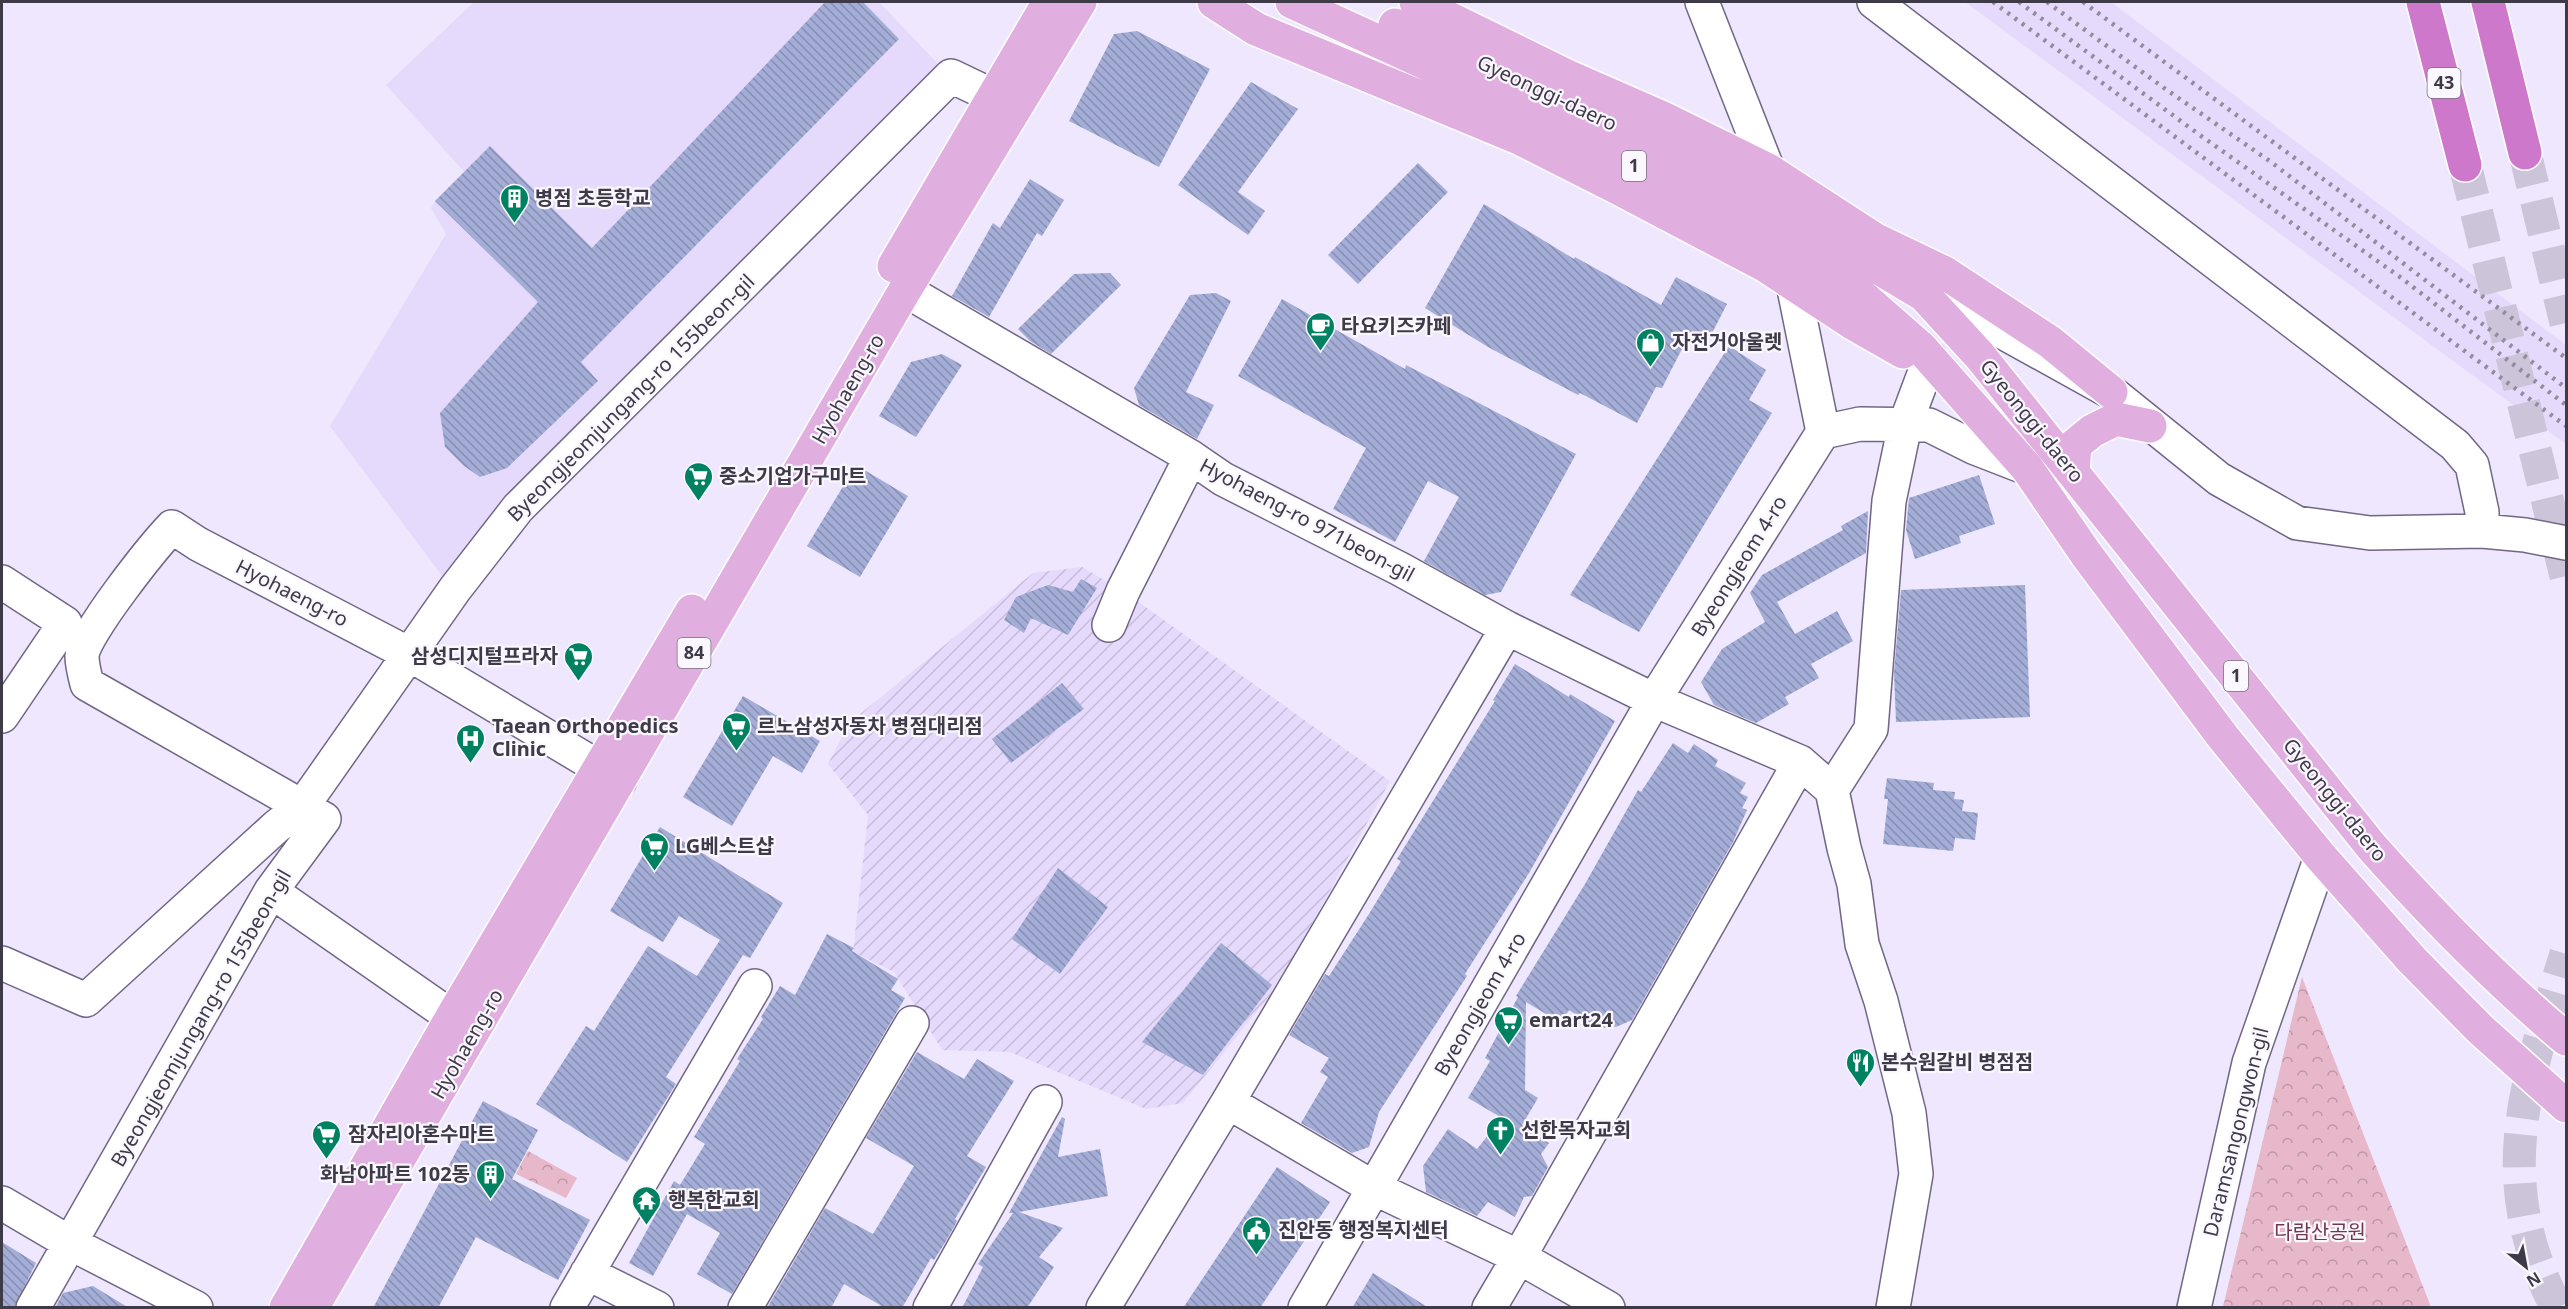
<svg xmlns="http://www.w3.org/2000/svg" width="2568" height="1309" viewBox="0 0 2568 1309" font-family="'Noto Sans','Noto Sans KR',sans-serif">
<defs>
<pattern id="industrial-furrows" width="10" height="10" patternUnits="userSpaceOnUse" patternTransform="scale(1.5)"><rect width="10" height="10" fill="#e6dafc"/><path d="M-1 1l2-2M0 10L10 0M9 11l2-2" fill="none" stroke="#c6bcda"/></pattern>
<pattern id="park-crowns" width="20" height="18" patternUnits="userSpaceOnUse" patternTransform="scale(1.5)"><rect width="20" height="18" fill="#e7b8c9"/><path d="M2 6a3 3 0 1 1 6 0M12 15a3 3 0 1 1 6 0" fill="none" stroke="#bd97a5"/></pattern>
<pattern id="building-back-hatch" width="6" height="6" patternUnits="userSpaceOnUse" patternTransform="scale(1.5)"><rect width="6" height="6" fill="#a3add7"/><path d="M-1 5l2 2M0 0l6 6M5-1l2 2" fill="none" stroke="#868eb0"/></pattern>
</defs>
<rect width="100%" height="100%" fill="#efe7fd"/>
<path fill="#e6dafc" d="M474,2h405l61,64 -494,515 -116,-155 116,-192 -15,-26 4,-7 33,-25 -82,-91z
M1965,2h146l455,343v99z"/>
<path fill="url(#industrial-furrows)" d="M1082,567l41,24 267,190 -111,203 -96,119 -37,6 -136,-57 -68,-2 -48,-78 -41,-20 15,-137 -40,-51 21,-41 184,-150z"/>
<path fill="url(#park-crowns)" d="M2302,977l129,330h-208z
M528,1151l49,27 -11,20 -50,-24z"/>
<path fill="url(#building-back-hatch)" d="M825,2h38l36,37 -318,323 17,19 -91,87 -27,9 -16,-11 -19,-19 -5,-34 98,-111 -103,-101 55,-55 102,102z
M1137,31l73,38 -51,98 -90,-46 45,-87z
M1251,82l47,27 -60,83 27,19 -17,24 -70,-50z
M1418,163l30,29 -90,92 -30,-29z
M1030,179l34,21 -22,36 -5,-3 -48,84 -37,-21 41,-73 7,5z
M1484,204l90,55 1,-2 86,48 15,-28 51,27 -17,33 -27,10 -21,41 -6,-1 -19,36 -57,-30 -2,2 -90,-48 -63,-39z
M1110,273l11,12 -70,69 -21,-13 -12,-12 56,-55z
M1216,293l15,8 -45,91 28,13 -17,34 -58,-34 -5,-17 56,-93z
M1282,299l123,70 1,-4 170,89 -75,138 -16,3 -61,-34 35,-64 -31,-16 -33,61 -62,-33 33,-61 -128,-72z
M1729,346l37,24 -17,30 23,13 -133,219 -69,-37z
M942,354l20,11 -46,72 -37,-21 32,-54z
M856,465l52,31 -48,81 -53,-31z
M1979,475l16,49 -36,12 2,7 -46,16 -9,-29 3,-32z
M1868,511l-2,42 -89,49 18,32 42,-23 16,30 -42,23 8,14 -34,19 4,7 -33,19 -42,-18 -13,-23 21,-33 43,-27 -15,-29 12,-18 81,-45 -2,-4z
M1081,579l16,9 -29,47 -37,-17 -7,15 -20,-13 12,-23 32,-12 25,7z
M2025,585l5,132 -134,5 -2,-49 7,-83z
M1515,664l54,33 1,-3 45,27 -86,152 -64,101 2,2 -88,136 -10,35 -17,6 -51,-30 27,-46 -8,-5 9,-14 -40,-23 36,-61 4,2 40,-62 32,-53 -4,-2 98,-158 -2,-1z
M1062,683l22,26 -73,54 -19,-24z
M743,696l77,45 -18,32 -29,-17 -41,70 -49,-29z
M1673,743l15,10 6,-9 24,16 -3,6 31,17 -6,10 8,4 -6,11 5,2 -14,32 -101,178 -16,7 -9,-3 -2,4 -6,-3 -3,3 -27,-18 -8,13 -35,-21 -1,88 13,8 -16,27 27,18 -8,11 7,13 -16,29 -8,1 -9,20 -27,-15 -11,14 -51,-24 -3,-26 25,-37 29,20 25,-31 -34,-20 22,-37 -5,-3 33,-61 -2,-1 69,-112 53,-94 3,2z
M1887,778l47,5 -1,7 22,2 -1,7 10,1 -2,11 16,2 -3,27 -20,-2 -2,13 -70,-7 5,-45h-4z
M660,827l123,76 -33,55 -7,-3 -77,122 10,7 -49,78 -91,-58 50,-78 8,5 54,-85 49,30 23,-36 -41,-24 -16,26 -53,-31z
M1058,868l50,39 -48,67 -48,-35z
M827,934l27,14 -2,3 46,28 -7,11 14,8 -173,296 -35,-20 23,-41 -33,-19 -34,62 -24,-13 45,-82 6,4 25,-41 -11,-7 46,-76 -3,-2 26,-40 -2,-2 19,-31 15,9z
M1221,943l51,42 -69,90 -61,-33z
M917,1052l47,27 13,-20 37,22 -47,75 19,11 -31,52 2,2 -11,20 -12,19 -3,-2 -29,50h-17l-41,-24 -13,24h-64l58,-100 48,26 41,-68 -48,-28z
M483,1101l55,29 -26,49 78,41 -32,60 -82,-43 -38,71h-65z
M1062,1117l3,2 -7,38 42,-8 8,47 -89,16 44,16 -24,29 15,10 -27,41h-65l21,-41 -5,-3 35,-51h-4z
M1277,1167l53,35 -70,106h-77z
M2,1242l34,21 -22,45h-12z
M1373,1273l56,35h-77z
M93,1286l36,22h-74l8,-15z"/>
<g fill="none" stroke-linecap="round" stroke-linejoin="round">
<path stroke="#ccc4d9" stroke-width="33" stroke-dasharray="33 16" stroke-linecap="butt" d="M2525,153l41,170
M2465,165l101,411
M2557,1308c-68,-130 -31,-225 9,-354"/>
<defs>
<path id="minor" d="M1702,2l66,168
M1874,2l581,443 17,20 10,47v19
M1793,284l30,148
M905,290l286,167 32,22 177,90 107,59 147,72 146,62 32,28
M1924,295l30,10 157,87 108,87 78,44 73,10 112,-2 43,4 41,8
M1823,432l37,-8 69,1 44,22 54,21
M2,582l63,41 -63,93
M1109,625l14,-34 68,-134
M271,891l181,126
M2,963l84,37 191,-174 25,-19 153,-218 63,-81 433,-432 65,31
M1228,1102l146,86 145,69 281,-495
M2,1203l68,40 126,65
M587,1273l70,35
M33,1308l238,-417 53,-72 -237,-135c-2,-8 -5,-19 -5,-28 2,-23 71,-109 90,-129l26,17 211,110 211,126
M567,1308l188,-322
M745,1308l167,-285
M930,1308l115,-206
M1103,1308l125,-206 279,-474
M1305,1308l349,-608 169,-268
M1489,1308l30,-51 89,51
M1893,1308l23,-134 -7,-61 -28,-112 -19,-57 -8,-60 -10,-36 -12,-58 39,-61 18,-228 16,-76 25,-67
M2194,1308l55,-245 72,-206"/>
<path id="major" d="M1214,2l42,27 263,109 97,49 150,79 88,58 49,28
M1292,2l129,59 353,176 82,54 65,57 106,120 59,86 137,183 98,120 91,103 68,69 86,77
M1416,2l151,74 96,42 105,52 108,70
M1395,25l188,85 159,76 182,109 56,61 391,490c62,70 124,133 195,193
M1876,240l69,33 105,69 61,50
M894,266l155,-264
M2073,472l2,-27 17,-14 24,-12 34,7
M286,1308l166,-291 240,-406
M312,1308l593,-1018 175,-288"/>
<path id="highway" d="M2423,2l42,163
M2488,2l37,151"/>
</defs>
<use href="#minor" stroke="#726686" stroke-width="36"/>
<use href="#major" stroke="#fff" stroke-width="36"/>
<use href="#highway" stroke="#fff" stroke-width="36"/>
<use href="#minor" stroke="#fff" stroke-width="33"/>
<use href="#major" stroke="#e1aee0" stroke-width="33"/>
<use href="#highway" stroke="#cd78cb" stroke-width="33"/>
<path stroke="#928c9e" stroke-width="4.5" stroke-dasharray="3 6" stroke-linecap="butt" d="M1993,2l573,424
M2019,2l178,131 203,144 166,128
M2047,2l117,86 107,74 295,226
M2083,2l483,356"/>
</g>
<defs>
<symbol id="building-pin" viewBox="-11 -11 22 30"><path d="M0 17L-7.5 6A9.5 9.5 0 1 1 7.5 6Z" fill="#008162" stroke="#faf7fe"/><path d="M-4-6H4V6H1V3H-1V6H-4ZM-2.5-4.3h1.7v1.8h-1.7ZM.8-4.3h1.7v1.8H.8ZM-2.5-1h1.7V.8h-1.7ZM.8-1h1.7V.8H.8Z" fill="#fff"/></symbol>
<symbol id="cafe-pin" viewBox="-11 -11 22 30"><path d="M0 17L-7.5 6A9.5 9.5 0 1 1 7.5 6Z" fill="#008162" stroke="#faf7fe"/><path d="M-5.5-4.5H6V0H3Q3 3.5 0 3.5H-2.5Q-5.5 3.5-5.5 0ZM3-3.2v2h1.7v-2ZM-6 4.5H4V6H-6Z" fill="#fff"/></symbol>
<symbol id="shop-pin" viewBox="-11 -11 22 30"><path d="M0 17L-7.5 6A9.5 9.5 0 1 1 7.5 6Z" fill="#008162" stroke="#faf7fe"/><path d="M-5-2.5h2.3a2.7 3.5 0 0 1 5.4 0H5L5.5 6h-11ZM-1.5-2.5h3a1.5 2.3 0 0 0-3 0Z" fill="#fff"/></symbol>
<symbol id="supermarket-pin" viewBox="-11 -11 22 30"><path d="M0 17L-7.5 6A9.5 9.5 0 1 1 7.5 6Z" fill="#008162" stroke="#faf7fe"/><path d="M-6-5.5h2.5l.6 2H6L4.5 2H-2.5L-4.4-4H-6ZM-1.5 3.2a1.3 1.3 0 1 0 .1 0ZM3 3.2a1.3 1.3 0 1 0 .1 0Z" fill="#fff"/></symbol>
<symbol id="hospital-pin" viewBox="-11 -11 22 30"><path d="M0 17L-7.5 6A9.5 9.5 0 1 1 7.5 6Z" fill="#008162" stroke="#faf7fe"/><path d="M-5-5h3v3.5h4V-5h3V5h-3V1.5h-4V5h-3Z" fill="#fff"/></symbol>
<symbol id="restaurant-pin" viewBox="-11 -11 22 30"><path d="M0 17L-7.5 6A9.5 9.5 0 1 1 7.5 6Z" fill="#008162" stroke="#faf7fe"/><path d="M-5-6h1v4h1v-4h1v4h1v-4h1v5L-1.5 .5V6h-2V.5L-5-1ZM5-6V6H3V1.5H1.5Q1.5-4 5-6Z" fill="#fff"/></symbol>
<symbol id="church-pin" viewBox="-11 -11 22 30"><path d="M0 17L-7.5 6A9.5 9.5 0 1 1 7.5 6Z" fill="#008162" stroke="#faf7fe"/><path d="M-1.2-6h2.4v3.5h3.3v2.4h-3.3V6h-2.4V-.1h-3.3v-2.4h3.3Z" fill="#fff"/></symbol>
<symbol id="temple-pin" viewBox="-11 -11 22 30"><path d="M0 17L-7.5 6A9.5 9.5 0 1 1 7.5 6Z" fill="#008162" stroke="#faf7fe"/><path d="M0-6L5-2H3V0L6.5 2.5H4V6H1.5V3h-3V6H-4V2.5H-6.5L-3 0V-2H-5Z" fill="#fff"/></symbol>
<symbol id="civic-pin" viewBox="-11 -11 22 30"><path d="M0 17L-7.5 6A9.5 9.5 0 1 1 7.5 6Z" fill="#008162" stroke="#faf7fe"/><path d="M-.6-6.5H3V-4.5H.6V-3L4-1V1h2V6H-6V1h2V-1L-.6-3ZM-1.2 2.5V6h2.4V2.5Z" fill="#fff"/></symbol>
</defs>
<g fill-rule="evenodd">
<use href="#building-pin" x="498" y="182" width="33" height="45"/>
<use href="#cafe-pin" x="1304" y="310" width="33" height="45"/>
<use href="#shop-pin" x="1634" y="326" width="33" height="45"/>
<use href="#supermarket-pin" x="682" y="460" width="33" height="45"/>
<use href="#supermarket-pin" x="562" y="640" width="33" height="45"/>
<use href="#supermarket-pin" x="720" y="710" width="33" height="45"/>
<use href="#hospital-pin" x="454" y="722" width="33" height="45"/>
<use href="#supermarket-pin" x="638" y="830" width="33" height="45"/>
<use href="#supermarket-pin" x="1492" y="1004" width="33" height="45"/>
<use href="#restaurant-pin" x="1844" y="1046" width="33" height="45"/>
<use href="#church-pin" x="1484" y="1114" width="33" height="45"/>
<use href="#supermarket-pin" x="310" y="1118" width="33" height="45"/>
<use href="#building-pin" x="474" y="1158" width="33" height="45"/>
<use href="#temple-pin" x="630" y="1184" width="33" height="45"/>
<use href="#civic-pin" x="1240" y="1214" width="33" height="45"/>
</g>
<g text-anchor="middle" stroke-width="4.5" stroke-linejoin="round" paint-order="stroke">
<g fill="#faf7fe" stroke="#77737f" stroke-width="1.5">
<rect x="2427.5" y="68" width="33" height="30" rx="4.5"/>
<rect x="1622" y="151" width="24" height="30" rx="4.5"/>
<rect x="677.5" y="638" width="33" height="30" rx="4.5"/>
<rect x="2224" y="661" width="24" height="30" rx="4.5"/>
</g>
<g font-size="18" font-weight="bold" fill="#3f3a48">
<text x="2444" y="89">43</text>
<text x="1634" y="172">1</text>
<text x="694" y="659">84</text>
<text x="2236" y="682">1</text>
</g>
<g font-size="20" fill="#3f3a48" stroke="#faf7fe">
<text transform="translate(1547 93) rotate(25)" y="7">Gyeonggi-daero</text>
<text transform="translate(848 389) rotate(-60)" y="7">Hyohaeng-ro</text>
<text transform="translate(631 398) rotate(-45)" y="7">Byeongjeomjungang-ro 155beon-gil</text>
<text transform="translate(2032 421) rotate(51)" y="7">Gyeonggi-daero</text>
<text transform="translate(1307 520) rotate(28)" y="7">Hyohaeng-ro 971beon-gil</text>
<text transform="translate(1739 566) rotate(-58)" y="7">Byeongjeom 4-ro</text>
<text transform="translate(292 593) rotate(27)" y="7">Hyohaeng-ro</text>
<text transform="translate(2335 800) rotate(51)" y="7">Gyeonggi-daero</text>
<text transform="translate(1480 1004) rotate(-60)" y="7">Byeongjeom 4-ro</text>
<text transform="translate(201 1018) rotate(-60)" y="7">Byeongjeomjungang-ro 155beon-gil</text>
<text transform="translate(467 1044) rotate(-60)" y="7">Hyohaeng-ro</text>
<text transform="translate(2236 1132) rotate(-76)" y="7">Daramsangongwon-gil</text>
</g>
<g font-size="20" font-weight="bold" fill="#3f3a48" stroke="#faf7fe" text-anchor="start">
<text x="535" y="205">병점 초등학교</text>
<text x="1341" y="333">타요키즈카페</text>
<text x="1672" y="349">자전거아울렛</text>
<text x="719" y="483">중소기업가구마트</text>
<text x="558" y="663" text-anchor="end">삼성디지털프라자</text>
<text x="492" y="733">Taean Orthopedics<tspan x="492" dy="23">Clinic</tspan></text>
<text x="757" y="733">르노삼성자동차 병점대리점</text>
<text x="675" y="853">LG베스트샵</text>
<text x="1529" y="1027">emart24</text>
<text x="1881" y="1069">본수원갈비 병점점</text>
<text x="1521" y="1137">선한목자교회</text>
<text x="348" y="1141">잠자리아혼수마트</text>
<text x="470" y="1181" text-anchor="end">화남아파트 102동</text>
<text x="668" y="1207">행복한교회</text>
<text x="1278" y="1237">진안동 행정복지센터</text>
</g>
<g font-size="20" fill="#743751" stroke="#faf7fe">
<text x="2320" y="1239">다람산공원</text>
</g>
</g>
<rect width="2568" height="1309" fill="none" stroke="#3f3a48" stroke-width="6"/>
<g transform="translate(2526 1267) rotate(149)" stroke="#faf7fe" stroke-width="4.5" paint-order="stroke">
<path d="M0-4.5L10 22L0 15L-10 22Z" fill="#3f3a48"/>
<text y="-9" font-size="16" font-weight="bold" text-anchor="middle" fill="#3f3a48">N</text>
</g>
</svg>
